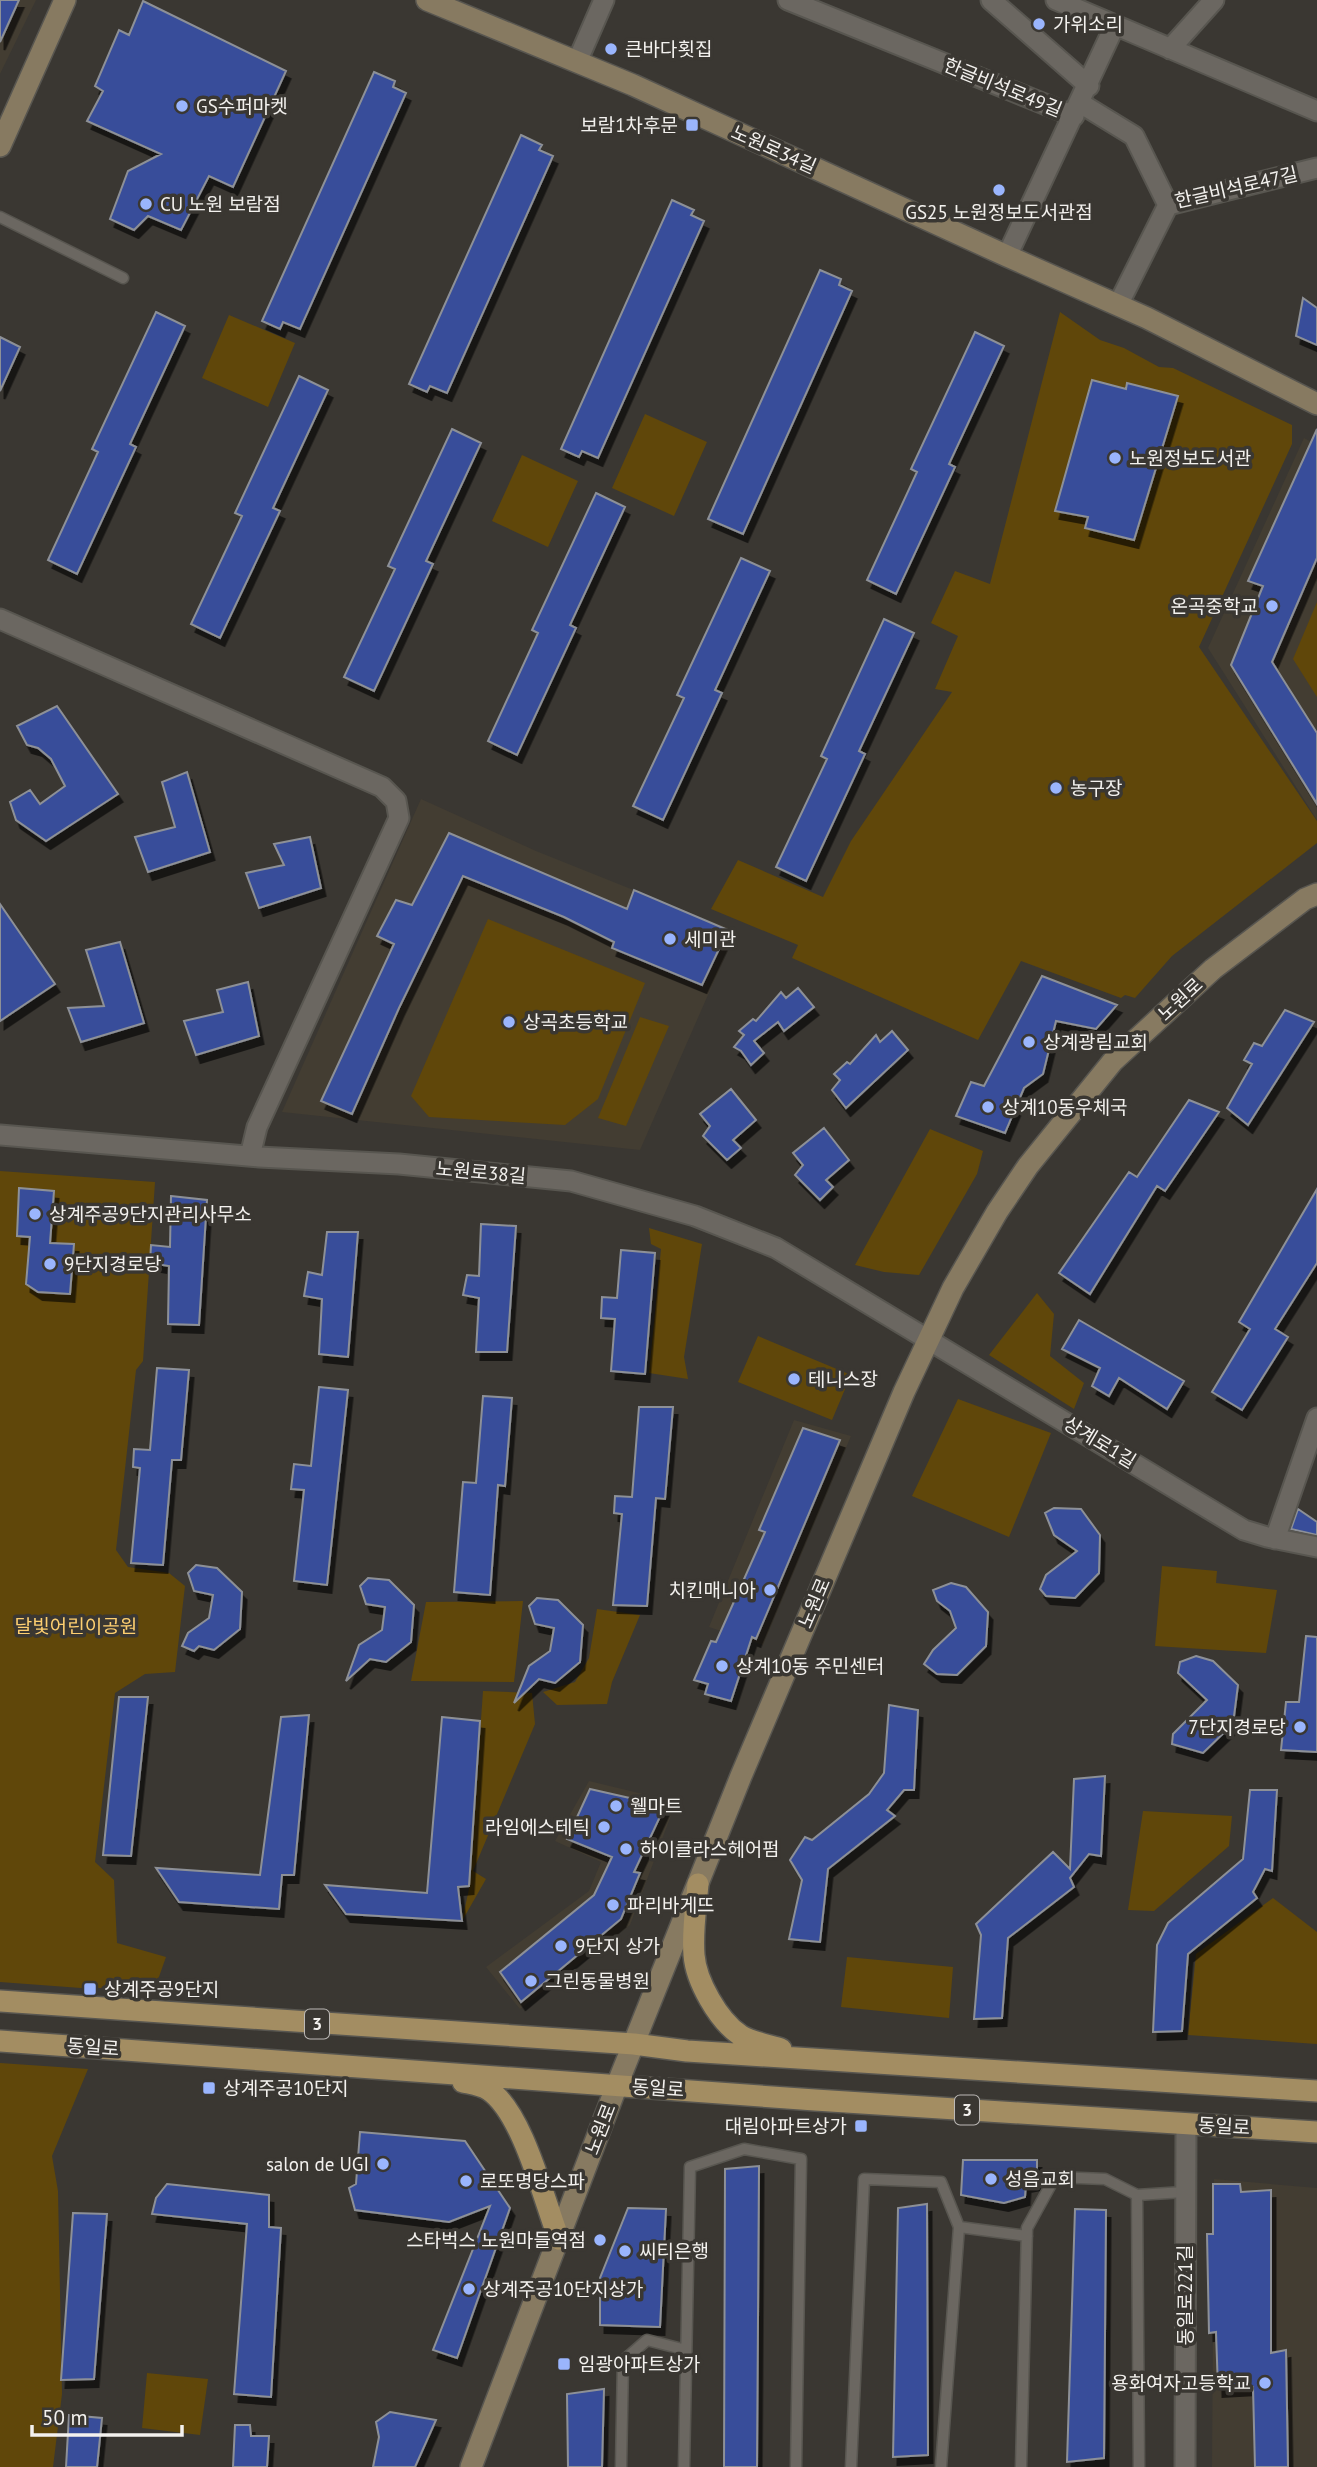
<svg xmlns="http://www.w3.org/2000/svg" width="1317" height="2467" viewBox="0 0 1317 2467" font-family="'PT Sans','Noto Sans KR',sans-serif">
<defs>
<filter id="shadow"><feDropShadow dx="4.5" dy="8" stdDeviation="0" flood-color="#0009"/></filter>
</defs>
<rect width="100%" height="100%" fill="#3a3732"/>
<path fill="#433d32" d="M0,0h36l-36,74z
M1304,438l13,7v375l-109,-172z
M421,799l115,52 200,80 -96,219 -358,-38z
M794,1420l57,16 -88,209 -54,-18z
M589,1781l87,21 -46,123 -110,84 -34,-42 103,-76 12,-29 -46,-21z
M1214,2179l103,9v279h-105z"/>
<path fill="#60470a" d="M1060,312l40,28 24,8 35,19 14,1 119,57v19l-93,203 118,174v22l-145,113 -37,42 -10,-3 -4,3 -100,-37 -43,79 -186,-82 6,-13 -87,-36 27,-49 85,37 28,-56 101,-149 -17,-3 23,-53 -27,-13 24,-52 35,13z
M229,315l66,28 -27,64 -66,-29z
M645,414l62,28 -33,74 -62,-28z
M522,455l56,26 -30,66 -56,-26z
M1317,602v95l-24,-38z
M488,919l157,64 -47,116 -33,26 -136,-8 -18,-21z
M640,1017l29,9 -43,100 -28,-8z
M930,1129l53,22 -6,23 -58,101 -35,-3 -29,-7z
M0,1171l155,11 -12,179 -7,9 -20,180 12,17 41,6 16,13 -10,86 -30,2 -30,19 -20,169 19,18 3,63 49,14 -11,31h-74l-81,-6z
M649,1228l53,16 -18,113 4,22 -39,-6 12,-124 -10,-5z
M1037,1293l17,21 -4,42 34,27 -10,26 -85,-54z
M758,1336l93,39 -19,45 -94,-38z
M958,1399l93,34 -42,104 -97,-41z
M1162,1566l55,5 -1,12 61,7 -11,63 -111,-7z
M523,1601l-9,81 -103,-1 15,-79z
M597,1609l43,6 -28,67 -5,22 -50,1 -14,-13 32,-10 14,-24z
M483,1691l49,2 3,31 -62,147 13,8 -24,42 7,-32z
M1143,1811l89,5 -3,30 -75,65 -26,-1z
M1273,1898l44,34v112l-129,-9 8,-81z
M847,1957l106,10 -4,51 -108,-11z
M0,2063l88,6 -36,87 6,35 4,203 -9,73h-53z
M147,2373l61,6 -8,56 -58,-7z"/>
<path fill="#374e9a" stroke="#8d9097" stroke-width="2" filter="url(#shadow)" d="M0,0h19l-19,42z
M143,1l143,70 -53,116 -24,-11 -28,54 -33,-14 -14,14 -24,-11 18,-48 33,-17 -74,-33 16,-30 -8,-5 24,-56 10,5z
M374,72l21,9 -2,6 13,6 -106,236 -17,-7 -3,7 -18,-8z
M521,135l21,10 -3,5 14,6 -106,237 -17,-7 -3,6 -18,-8z
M672,200l22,10 -3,5 13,6 -106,237 -16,-7 -3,6 -18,-8z
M820,270l21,9 -2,6 13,6 -109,243 -35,-15z
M1303,298l14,10v37l-21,-9z
M156,312l29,14 -55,118 6,3 -59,127 -29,-14 50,-108 -6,-3z
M975,332l29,14 -55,118 6,3 -59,127 -29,-14 50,-108 -6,-3z
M0,337l20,10 -20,44z
M299,376l29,14 -55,118 7,3 -60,127 -29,-14 51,-108 -7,-3z
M1092,380l34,9 1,-6 51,13 -44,144 -49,-12 3,-11 -33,-6z
M452,429l29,14 -55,118 7,3 -59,127 -30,-14 51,-108 -7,-3z
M1317,429v129l-45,104 45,71v71l-86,-139 32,-79 -15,-5z
M596,493l29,14 -55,118 6,3 -59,127 -29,-14 50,-108 -6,-3z
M741,558l29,13 -55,119 7,3 -59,127 -30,-14 51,-108 -7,-3z
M884,619l30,14 -55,118 6,3 -59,127 -30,-14 51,-108 -6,-3z
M57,706l61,88 -72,47 -30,-21 -6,-18 20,-12 10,14 25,-18 -14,-27 -13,-11 -11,-3 -10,-19z
M187,772l23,80 -62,20 -13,-35 40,-10 -13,-45z
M449,833l178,76 7,-19 94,40 -26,55 -90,-37 2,-6 -50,-25 -101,-41 -64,132 -47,106 -31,-13 73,-157 -17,-8 19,-36 16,5z
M310,837l11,51 -62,20 -13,-35 38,-8 -10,-21z
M0,904l55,80 -55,37z
M120,942l24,81 -63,19 -13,-34 36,-2 -18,-56z
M1042,976l75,29 -21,24 -40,-8 -13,53 -19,14 -19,45 -49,-17 15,-34 13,4z
M248,982l11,54 -63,19 -12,-34 39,-9 -6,-22z
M798,988l16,19 -30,24 -6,-9 -24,19 10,12 -13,12 -10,-14 -7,-4 10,-12 -5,-4 14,-12 3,2 25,-29 5,6z
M1285,1010l29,12 -66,103 -21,-17 25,-44 -8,-4 10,-17 8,3z
M892,1031l16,19 -62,58 -14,-18 8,-10 -6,-6 13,-12 3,2 26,-29 4,7z
M731,1089l25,31 -23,20 8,8 -14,12 -24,-24 7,-10 -10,-12z
M1189,1100l30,12 -54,79 -8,-5 -67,108 -31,-21 70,-101 8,5z
M824,1128l25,32 -23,20 7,7 -13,13 -25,-25 8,-10 -10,-12z
M19,1188l35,3 -4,52 24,1 -4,50 -32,-2 -12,-8 4,-47 -13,-1z
M1317,1189v74l-42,66 13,8 -46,73 -30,-18 38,-63 -11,-7z
M171,1196l36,4 -8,125 -31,-1 1,-58 -19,-3 1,-18 19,2z
M481,1224l35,2 -9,126h-31l3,-54 -16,-3 4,-20 12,1z
M327,1232h31l-10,125 -29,-3 3,-55 -18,-3 4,-24 14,3z
M621,1250l34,3 -10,121 -34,-3 4,-52 -14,-1 1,-21 15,1z
M1079,1320l105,61 -17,28 -48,-31 -10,18 -17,-10 8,-18 -38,-19z
M157,1368l32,2 -8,90h-9l-9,105 -32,-2 9,-95 -7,-1 1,-18 16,1z
M319,1387l29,3 -21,195 -33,-4 10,-91 -13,-1 3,-25 17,2z
M483,1396l29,2 -7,88 -7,-1 -8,110 -36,-3 9,-110 13,1z
M639,1407h34l-8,92 -9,-1 -9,108 -34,-1 9,-91 -8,-1 1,-17 17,1z
M803,1428l37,12 -84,199 -4,-2 -21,64 -26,-7 3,-10 -14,-4 17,-39 5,1 49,-110 -6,-2z
M1054,1508l27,1 19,26 -1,38 -24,25 -29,-2 -6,-7 6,-14 31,-24 -23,-16 -9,-22z
M1298,1509l19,13v13l-26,-6z
M196,1565l21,3 25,24 -2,37 -26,21 -15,-4 -5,5 -12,-5 6,-13 21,-15 4,-23 -19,-4 -6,-18z
M368,1578l21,2 25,25 -3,37 -25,20 -16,-3 -24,22 13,-36 23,-15 3,-23 -19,-3 -6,-18z
M951,1583l15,4 22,25 -2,34 -29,29 -20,-1 -13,-10 9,-14 23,-22 -6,-17 -13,-10 -4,-11z
M537,1598l21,2 25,25 -3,37 -25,21 -16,-4 -25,24 15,-37 21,-15 4,-23 -19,-4 -6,-18z
M1306,1636l11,1v115l-36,-2 5,-48h13z
M1196,1656l17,5 25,24 -5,39 -30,29 -31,-9 1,-10 34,-34 -29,-27 2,-11z
M119,1697h29l-17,159 -28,-1z
M889,1705l29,5 -4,80h-10l-17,20 8,6 -67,53 -8,73 -31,-3 13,-59 -12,-20 15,-23 7,3 57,-46 15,-21z
M309,1715l-15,160h-12l-3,34 -100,-7 -23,-34 104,7 21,-158z
M442,1717l38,4 -11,165 -11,1 4,34 -116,-7 -21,-29 102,8z
M1105,1776l-4,80 -12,-2 -19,24 4,9 -66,51 -6,80 -28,1 7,-84 -5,-11 77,-72 17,17 4,-90z
M590,1789l75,17 -31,66 6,1 -19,46 -100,83 -21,-30 94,-77 18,-38 -45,-18z
M1250,1790h27l-5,81 -7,-2 -12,23 4,6 -69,56 -6,77 -29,1 4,-87 11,-22 75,-64z
M360,2132l105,9 45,67 -53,150 -24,-8 57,-144 -41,16 -94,-12 -6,-22 7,-4z
M963,2160h74v22l-11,2 -1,13 -21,6 -43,-8z
M759,2166l-2,301h-33l1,-298z
M167,2184l102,11v32l12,1 -10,169 -37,-3 13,-170 -95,-10 4,-16z
M1213,2184h27l1,8 30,-2v163l15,-3 2,117h-33l-2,-80 -35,2 -2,-57 -7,1 -2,-99h6z
M927,2204l1,251 -35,2 5,-249z
M628,2208l38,1 -6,118 -60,-2v-47z
M1075,2209l31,1 -2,248 -37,4z
M73,2213l34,1 -13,165 -33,1z
M604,2389l-2,78h-34l-1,-73z
M390,2412l46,8 -21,47h-42l6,-30 -3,-15z
M69,2415l33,3 -5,49h-31z
M235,2425h15l1,11h18l-2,31h-34z"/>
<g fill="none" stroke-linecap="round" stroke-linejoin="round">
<defs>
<path id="lane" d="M0,217l123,61
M1137,2195l2,272
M959,2227l68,9
M621,2467l2,-106 24,-21 39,10
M684,2467l6,-300 54,-18 57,10 -5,308
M851,2467l13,-288 77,3 18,45 -18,240
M1021,2467l6,-239 28,-51 50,2 32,16 47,-3"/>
<path id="street" d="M788,0l286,116
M991,0l98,86
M1056,0l261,111
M1170,49l44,-49
M577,62l27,-62
M1080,103l54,33 34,69
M1168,205l149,-37
M1007,256l108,-231
M1118,305l50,-100
M0,619l382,168 14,14 3,17 -142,309 -7,29
M0,1135l259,22 140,7 172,17 124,35 81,32 468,282 23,7 50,10
M1275,1539l42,-121
M1185,2467l1,-343"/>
<path id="secondary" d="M427,0l206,85 374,171 140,62 170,86
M0,146l65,-146
M471,2467l146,-382 124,-309 163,-384 49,-104 44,-76 31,-46 85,-105 100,-92 92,-70 12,-5"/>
<path id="primary" d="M698,1884c-2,24 -6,47 -4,71 2,26 24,65 46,80 11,7 28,10 41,14
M0,2001l634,43 53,7 630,40
M0,2041l815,59 502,32
M463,2082c9,2 18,3 26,8 34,23 55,111 70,149"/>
</defs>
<use href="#lane" stroke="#585650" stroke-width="13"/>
<use href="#street" stroke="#585650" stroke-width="23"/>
<use href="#secondary" stroke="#585650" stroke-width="24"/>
<use href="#primary" stroke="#585650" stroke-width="24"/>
<use href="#lane" stroke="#6b6761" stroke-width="10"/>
<use href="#street" stroke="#6b6761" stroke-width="19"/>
<use href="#secondary" stroke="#877a61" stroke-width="21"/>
<use href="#primary" stroke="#a38d62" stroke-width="21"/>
</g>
<g fill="#9ab5fd" stroke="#3a3732" stroke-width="2.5">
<circle cx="1039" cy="24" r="7"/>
<circle cx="611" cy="49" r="7"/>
<circle cx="182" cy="106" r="7"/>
<rect x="685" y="118" width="14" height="14" rx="3.5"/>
<circle cx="999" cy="190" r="7"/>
<circle cx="146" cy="204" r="7"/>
<circle cx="1115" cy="458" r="7"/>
<circle cx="1272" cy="606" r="7"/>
<circle cx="1056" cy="788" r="7"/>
<circle cx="670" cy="939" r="7"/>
<circle cx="509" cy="1022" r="7"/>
<circle cx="1029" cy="1042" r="7"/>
<circle cx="988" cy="1107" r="7"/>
<circle cx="35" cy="1214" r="7"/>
<circle cx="50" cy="1264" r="7"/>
<circle cx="794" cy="1379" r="7"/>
<circle cx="770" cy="1590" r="7"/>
<circle cx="722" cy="1666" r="7"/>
<circle cx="1300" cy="1727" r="7"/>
<circle cx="616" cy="1806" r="7"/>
<circle cx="604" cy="1827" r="7"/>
<circle cx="626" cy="1849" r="7"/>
<circle cx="613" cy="1905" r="7"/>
<circle cx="561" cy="1946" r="7"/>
<circle cx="531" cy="1981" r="7"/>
<rect x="83" y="1982" width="14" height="14" rx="3.5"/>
<rect x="202" y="2081" width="14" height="14" rx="3.5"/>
<rect x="854" y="2119" width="14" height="14" rx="3.5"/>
<circle cx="383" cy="2164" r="7"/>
<circle cx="991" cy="2179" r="7"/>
<circle cx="466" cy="2181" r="7"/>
<circle cx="600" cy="2240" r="7"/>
<circle cx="625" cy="2251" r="7"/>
<circle cx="469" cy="2289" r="7"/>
<rect x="557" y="2357" width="14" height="14" rx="3.5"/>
<circle cx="1265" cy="2383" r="7"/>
</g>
<g text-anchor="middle" stroke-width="7" stroke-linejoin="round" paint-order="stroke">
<g fill="#3a3732" stroke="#bcb9b6" stroke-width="2">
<rect x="305" y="2009.5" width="24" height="29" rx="5"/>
<rect x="955" y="2095.5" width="24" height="29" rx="5"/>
</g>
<g font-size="18" font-weight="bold" fill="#f3f1ee">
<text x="317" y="2030">3</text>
<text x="967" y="2116">3</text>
</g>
<g font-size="19" fill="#f3f1ee" stroke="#3a3732" text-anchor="start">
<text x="1053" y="31">가위소리</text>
<text x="625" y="56">큰바다횟집</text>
<text x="196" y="113">GS수퍼마켓</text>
<text x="678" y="132" text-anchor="end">보람1차후문</text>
<text x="160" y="211">CU 노원 보람점</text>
<text x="999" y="219" text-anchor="middle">GS25 노원정보도서관점</text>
<text x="1129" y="465">노원정보도서관</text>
<text x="1258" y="613" text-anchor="end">온곡중학교</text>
<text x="1070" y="795">농구장</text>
<text x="684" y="946">세미관</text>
<text x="523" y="1029">상곡초등학교</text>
<text x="1043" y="1049">상계광림교회</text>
<text x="1002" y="1114">상계10동우체국</text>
<text x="49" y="1221">상계주공9단지관리사무소</text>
<text x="64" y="1271">9단지경로당</text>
<text x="808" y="1386">테니스장</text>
<text x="756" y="1597" text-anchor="end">치킨매니아</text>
<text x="736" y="1673">상계10동 주민센터</text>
<text x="1286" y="1734" text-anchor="end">7단지경로당</text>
<text x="630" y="1813">웰마트</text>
<text x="590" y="1834" text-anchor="end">라임에스테틱</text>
<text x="640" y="1856">하이클라스헤어펌</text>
<text x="627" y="1912">파리바게뜨</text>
<text x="575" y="1953">9단지 상가</text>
<text x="545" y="1988">그린동물병원</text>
<text x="104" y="1996">상계주공9단지</text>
<text x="223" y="2095">상계주공10단지</text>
<text x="847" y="2133" text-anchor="end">대림아파트상가</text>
<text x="369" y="2171" text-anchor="end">salon de UGI</text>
<text x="1005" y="2186">성음교회</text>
<text x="480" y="2188">로또명당스파</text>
<text x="586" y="2247" text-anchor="end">스타벅스 노원마들역점</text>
<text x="639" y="2258">씨티은행</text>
<text x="483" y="2296">상계주공10단지상가</text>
<text x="578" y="2371">임광아파트상가</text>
<text x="1251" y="2390" text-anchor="end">용화여자고등학교</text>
</g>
<g font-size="19" fill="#f3f1ee" stroke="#3a3732">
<text transform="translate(1003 87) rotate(22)" y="7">한글비석로49길</text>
<text transform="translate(774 149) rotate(24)" y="7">노원로34길</text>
<text transform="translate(1236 187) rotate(-13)" y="7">한글비석로47길</text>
<text transform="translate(1180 999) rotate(-43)" y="7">노원로</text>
<text transform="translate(481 1172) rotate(5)" y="7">노원로38길</text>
<text transform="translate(1100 1442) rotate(31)" y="7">상계로1길</text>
<text transform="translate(814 1603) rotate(-67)" y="7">노원로</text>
<text transform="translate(93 2047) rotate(4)" y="7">동일로</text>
<text transform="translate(658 2088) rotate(4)" y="7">동일로</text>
<text transform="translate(1224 2126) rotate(3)" y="7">동일로</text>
<text transform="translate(600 2129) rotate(-69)" y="7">노원로</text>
<text transform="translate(1185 2295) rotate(-90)" y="7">동일로221길</text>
</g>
<g font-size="19" fill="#fecf70" stroke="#3a3732">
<text x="76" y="1633">달빛어린이공원</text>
</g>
</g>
<path d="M32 2425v10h150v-10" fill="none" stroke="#f3f1ee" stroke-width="3.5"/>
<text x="42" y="2425" font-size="21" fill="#f3f1ee" stroke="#3a3732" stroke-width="5" paint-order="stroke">50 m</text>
</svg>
